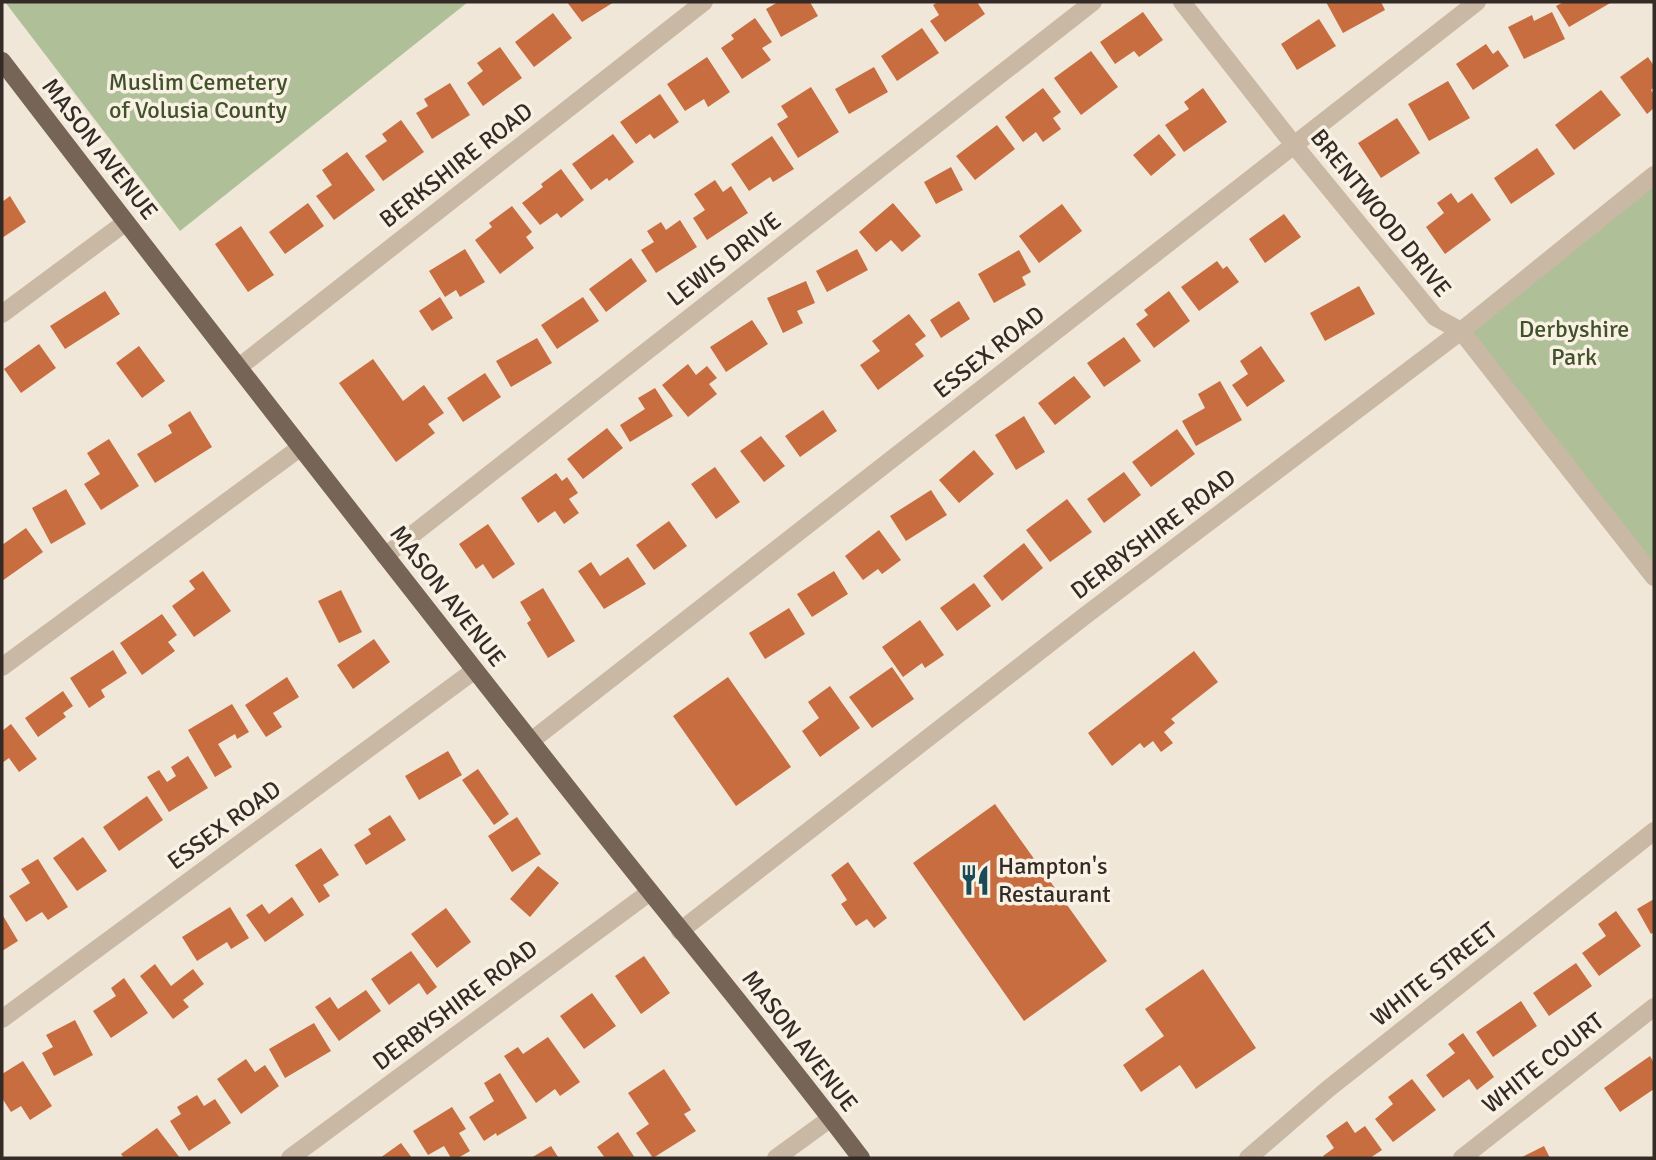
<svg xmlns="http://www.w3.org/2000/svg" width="1656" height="1160" viewBox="0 0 1656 1160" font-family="Signika,sans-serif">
<rect width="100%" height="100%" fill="#f1e7d8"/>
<path fill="#afc098" d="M5,2h463l-288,229z
M1654,175v402l-193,-246z"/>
<path fill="#c76d40" d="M567,2h47l-32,20z
M778,2h32l8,14 -37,21 -15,-28z
M938,2h39l8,12 -40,28 -15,-21 9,-6 -6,-10z
M1326,2h55l4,8 -42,23z
M1564,2h48l-43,25 -13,-21z
M1143,12l20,28 -24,17 -5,-6 -19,13 -15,-22z
M1552,12l13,27 -41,20 -16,-32 24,-12 2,6z
M553,13l19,25 -38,29 -19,-25z
M755,18l17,24 -10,6 9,12 -29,19 -21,-31 13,-9 -3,-4z
M1319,19l17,27 -39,24 -16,-26z
M922,28l17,25 -42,28 -16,-25z
M1486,44l7,10 5,-4 11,16 -36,24 -17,-26z
M500,47l22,31 -39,28 -16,-23 16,-12 -6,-8z
M1091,51l27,36 -37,28 -27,-37z
M707,57l23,35 -22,15 -4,-8 -19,12 -18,-27z
M1648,57l6,9v21l-3,3 3,5v13l-7,6 -27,-37z
M874,67l14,25 -39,22 -14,-25z
M1448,81l22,37 -41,23 -21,-37z
M450,83l20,32 -38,24 -16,-26 12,-7 -4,-7z
M811,87l28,45 -41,26 -21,-34 11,-7 -7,-11z
M1043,88l18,24 -8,6 8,11 -18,13 -7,-10 -13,10 -18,-25z
M1203,88l24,34 -43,30 -19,-27 24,-16 -5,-7z
M1601,90l20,25 -47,35 -19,-25z
M660,94l19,28 -25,17 -4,-5 -14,10 -16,-22z
M1397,118l23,35 -39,25 -23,-35z
M401,120l23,32 -41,29 -18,-25 22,-15 -5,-7z
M997,125l18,24 -40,31 -19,-24z
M613,134l21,28 -25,19 -2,-3 -16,12 -19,-26z
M1159,134l17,21 -25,21 -18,-21z
M772,136l22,33 -21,13 -3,-5 -21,14 -18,-27z
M1537,148l18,26 -44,30 -17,-26z
M347,152l28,38 -41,30 -18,-24 16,-11 -10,-15z
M951,167l12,23 -27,14 -12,-22z
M561,169l23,31 -23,18 -4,-5 -17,12 -18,-22 21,-16 -2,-3z
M715,180l8,12 8,-6 17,27 -41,27 -14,-22 12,-8 -11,-16z
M1451,193l7,10 14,-10 19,27 -46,34 -19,-27 18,-14 -7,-10z
M10,196l16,26 -24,16v-36z
M308,203l16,23 -39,28 -16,-22z
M893,203l28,33 -19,16 -11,-12 -15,12 -17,-20z
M1062,204l20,27 -43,32 -20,-27z
M512,206l20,26 -6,5 8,11 -34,26 -25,-34 17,-13 -3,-4z
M1284,214l17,23 -36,26 -16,-24z
M680,220l17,27 -41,26 -15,-23 13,-8 -7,-11 14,-9 5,8z
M241,226l33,49 -26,17 -33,-48z
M465,249l20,33 -25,15 -4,-7 -11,7 -16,-26z
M857,249l11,21 -41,22 -11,-21z
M1019,250l12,22 -9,5 4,8 -32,18 -16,-29z
M631,258l16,23 -41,31 -17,-23z
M1217,261l6,8 4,-3 12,16 -40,29 -18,-24z
M806,281l9,22 -18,8 6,12 -20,10 -16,-35z
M1359,286l16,28 -50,27 -15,-28z
M105,291l15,23 -55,35 -15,-23z
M1169,291l21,30 -36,27 -18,-24 12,-9 -4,-5z
M440,297l13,21 -21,13 -13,-20z
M583,297l16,24 -42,28 -16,-24z
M959,301l11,18 -29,19 -11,-18z
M909,314l17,22 -11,8 9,12 -46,34 -18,-25 20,-14 -8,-10z
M752,320l16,24 -42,28 -16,-25z
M1124,337l17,24 -37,26 -17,-24z
M537,338l15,25 -41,24 -15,-26z
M39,344l17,24 -35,25 -17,-24z
M139,346l26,35 -23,17 -26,-35z
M1261,346l24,35 -38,26 -15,-22 16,-11 -8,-13z
M373,359l30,42 21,-16 20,28 -16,11 7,9 -39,29 -57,-79z
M688,364l8,11 11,-9 10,12 -8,6 8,10 -29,23 -26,-32z
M485,373l16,24 -38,25 -16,-24z
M1074,376l17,21 -36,28 -17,-22z
M1220,381l22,39 -46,26 -14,-25 23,-13 -7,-14z
M655,388l18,28 -43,26 -10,-17 25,-16 -7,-11z
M823,410l14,21 -37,26 -15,-21z
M190,411l22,36 -57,36 -18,-29 35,-21 -4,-8z
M1024,416l21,36 -29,18 -21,-35z
M607,428l16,20 -40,31 -16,-20z
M1177,429l18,25 -44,33 -19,-25z
M761,436l24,30 -21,16 -24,-31z
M109,439l30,47 -38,24 -17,-26 16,-10 -13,-21z
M974,450l20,24 -35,29 -20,-23z
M715,467l25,35 -24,17 -25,-35z
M1124,472l17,23 -37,28 -17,-24z
M556,473l6,8 5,-4 11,16 -9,6 10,14 -15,11 -9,-13 -17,12 -17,-25z
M66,489l20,35 -35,20 -19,-36z
M931,490l16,25 -41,26 -16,-25z
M1067,499l25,33 -42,30 -24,-32z
M669,521l18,25 -33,24 -18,-25z
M488,524l27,40 -22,15 -10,-15 -7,5 -17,-25z
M26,528l17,24 -41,29v-36z
M879,530l22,30 -19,14 -4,-5 -15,11 -18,-24z
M1024,543l19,25 -41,33 -19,-25z
M628,557l18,27 -42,25 -26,-38 13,-9 9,14z
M203,571l28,40 -37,26 -22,-31 23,-17 -6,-8z
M834,571l14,23 -36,23 -15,-23z
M974,583l17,23 -34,25 -17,-23z
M543,588l32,53 -27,17 -21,-35 4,-3 -11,-18z
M341,590l21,42 -23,11 -21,-42z
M789,608l16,26 -40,25 -16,-26z
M162,614l15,21 -9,7 7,9 -33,24 -22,-32z
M920,620l24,35 -19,13 -3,-5 -19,14 -21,-30z
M374,639l16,23 -37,27 -16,-24z
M113,650l14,23 -26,17 4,7 -16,11 -19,-30z
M1194,651l24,31 -47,37 4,4 -11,9 9,11 -12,9 -8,-11 -9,7 -4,-5 -28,23 -24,-33z
M892,667l22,32 -42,29 -23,-31z
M287,677l12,20 -26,16 9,14 -16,10 -21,-32z
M728,677l63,90 -55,39 -63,-90z
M830,686l30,42 -40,29 -18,-26 17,-13 -11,-16z
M63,691l10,15 -10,7 3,4 -28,20 -13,-19z
M232,704l17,28 -12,7 -2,-5 -17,10 14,23 -17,10 -27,-47z
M11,724l26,35 -18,13 -10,-14 -7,5v-32z
M448,751l14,24 -43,25 -14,-24z
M188,756l20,32 -39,24 -22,-35 12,-7 8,12 9,-6 -5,-9z
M478,769l31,45 -15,11 -32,-45z
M147,796l16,24 -44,31 -16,-24z
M995,804l112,157 -83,60 -111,-158z
M390,815l16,25 -40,25 -12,-20 17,-11 -3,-5z
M517,817l24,37 -29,18 -24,-36z
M83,837l24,34 -30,20 -24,-33z
M321,848l18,27 -16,10 7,11 -11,7 -24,-38z
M38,859l30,48 -20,13 -6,-8 -16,10 -17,-26 21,-13 -9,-14z
M848,862l39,56 -13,10 -7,-9 -11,7 -15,-22 6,-4 -16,-25z
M538,866l21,17 -29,34 -20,-18z
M292,897l12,18 -39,27 -19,-27 16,-11 7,10z
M1654,899v33l-3,2 -14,-25z
M230,907l19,31 -18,11 -4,-7 -30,19 -15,-24z
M446,908l25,34 -34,26 -26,-34z
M1616,911l25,35 -42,30 -17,-23 24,-17 -8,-12z
M2,914l16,27 -16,10z
M411,951l26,36 -10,8 -8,-12 -30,22 -18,-26z
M644,956l26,37 -29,21 -26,-38z
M1576,963l16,23 -43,30 -16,-23z
M155,964l16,22 22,-17 11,15 -21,16 6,7 -16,12 -33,-43z
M1203,969l53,79 -60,41 -16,-24 -39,27 -18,-27 41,-29 -19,-27z
M124,978l24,35 -37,25 -18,-27 23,-15 -5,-8z
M366,990l15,21 -42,30 -24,-34 15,-10 8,12z
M592,993l24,33 -32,23 -24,-33z
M1521,1001l16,25 -44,31 -17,-25z
M75,1020l18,35 -39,21 -12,-23 11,-6 -7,-12z
M314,1023l17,28 -46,27 -16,-29z
M1463,1033l31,44 -17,13 -8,-11 -26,19 -17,-23 29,-22 -7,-9z
M548,1037l32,45 -20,14 -5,-7 -19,14 -32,-47 14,-9 5,7z
M1650,1056l4,7v26l-34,23 -16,-24z
M246,1059l9,13 10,-7 14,21 -38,28 -24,-35z
M23,1061l29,45 -22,14 -9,-14 -10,6 -9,-14v-24z
M664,1069l27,41 -7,4 12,17 -43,27 -17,-25 13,-9 -21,-31z
M500,1073l27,45 -30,18 -1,-3 -12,8 -15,-24 25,-16 -10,-18z
M1412,1079l24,31 -43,32 -18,-23 18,-15 -5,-7z
M197,1095l7,11 11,-7 16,24 -42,28 -19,-30 11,-7 -4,-7z
M452,1107l14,22 -7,4 11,18 -12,7h-7l-7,-12 -16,9 -15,-24z
M1347,1121l8,12 10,-7 17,24 -12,8h-46l-1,-2 11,-8 -8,-12z
M157,1128l23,30h-56l-3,-4z
M618,1132l17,26h-30l-8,-11z
M401,1143l11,15h-32z
M551,1146l7,11 -1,1h-26z
M1544,1146l6,12h-30z"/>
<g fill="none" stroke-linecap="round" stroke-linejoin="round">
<path stroke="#c9b8a4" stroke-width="18" d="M1182,2l112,143 141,172 26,14 193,246
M2,314l124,-92
M239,367l465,-365
M385,556l708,-554
M2,667l299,-220
M531,741l946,-739
M680,931l406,-316 375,-284 193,-156
M2,1019l473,-349
M290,1158l360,-266
M776,1158l55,-40
M1248,1158l80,-69 326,-258
M1462,1158l192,-151"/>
<path stroke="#766456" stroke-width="18" d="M2,61c190,248 383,495 576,740 94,120 192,236 283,357"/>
</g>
<defs>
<symbol id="restaurant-bare" viewBox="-9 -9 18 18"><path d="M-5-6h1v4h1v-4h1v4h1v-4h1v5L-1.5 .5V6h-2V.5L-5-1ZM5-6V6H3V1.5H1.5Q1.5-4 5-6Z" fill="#1b4c56" stroke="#f9f1e4" stroke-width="2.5" paint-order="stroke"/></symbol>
</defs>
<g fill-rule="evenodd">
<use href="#restaurant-bare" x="953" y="858" width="44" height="44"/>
</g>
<g text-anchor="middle" stroke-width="7" stroke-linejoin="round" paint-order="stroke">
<g font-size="24" fill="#405229" stroke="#f9f1e4">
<text x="198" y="90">Muslim Cemetery<tspan x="198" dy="28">of Volusia County</tspan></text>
<text x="1574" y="337">Derbyshire<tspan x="1574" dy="28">Park</tspan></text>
</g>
<g font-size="24" fill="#342b26" stroke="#f9f1e4">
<text transform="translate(100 149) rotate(52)" y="8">MASON AVENUE</text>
<text transform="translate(456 165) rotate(-38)" y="8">BERKSHIRE ROAD</text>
<text transform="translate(1381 213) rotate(51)" y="8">BRENTWOOD DRIVE</text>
<text transform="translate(724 259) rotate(-38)" y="8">LEWIS DRIVE</text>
<text transform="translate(989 352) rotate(-38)" y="8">ESSEX ROAD</text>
<text transform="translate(1153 534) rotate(-37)" y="8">DERBYSHIRE ROAD</text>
<text transform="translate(448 596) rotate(52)" y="8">MASON AVENUE</text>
<text transform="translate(224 825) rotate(-36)" y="8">ESSEX ROAD</text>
<text transform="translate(1434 974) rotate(-38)" y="8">WHITE STREET</text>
<text transform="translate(455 1005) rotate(-37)" y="8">DERBYSHIRE ROAD</text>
<text transform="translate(800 1041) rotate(52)" y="8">MASON AVENUE</text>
<text transform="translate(1543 1063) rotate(-38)" y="8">WHITE COURT</text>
</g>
<g font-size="24" fill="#342b26" stroke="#f9f1e4" text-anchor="start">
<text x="998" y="874">Hampton's<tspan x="998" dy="28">Restaurant</tspan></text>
</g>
</g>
<rect width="1656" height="1160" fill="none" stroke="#342b26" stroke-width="7"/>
</svg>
